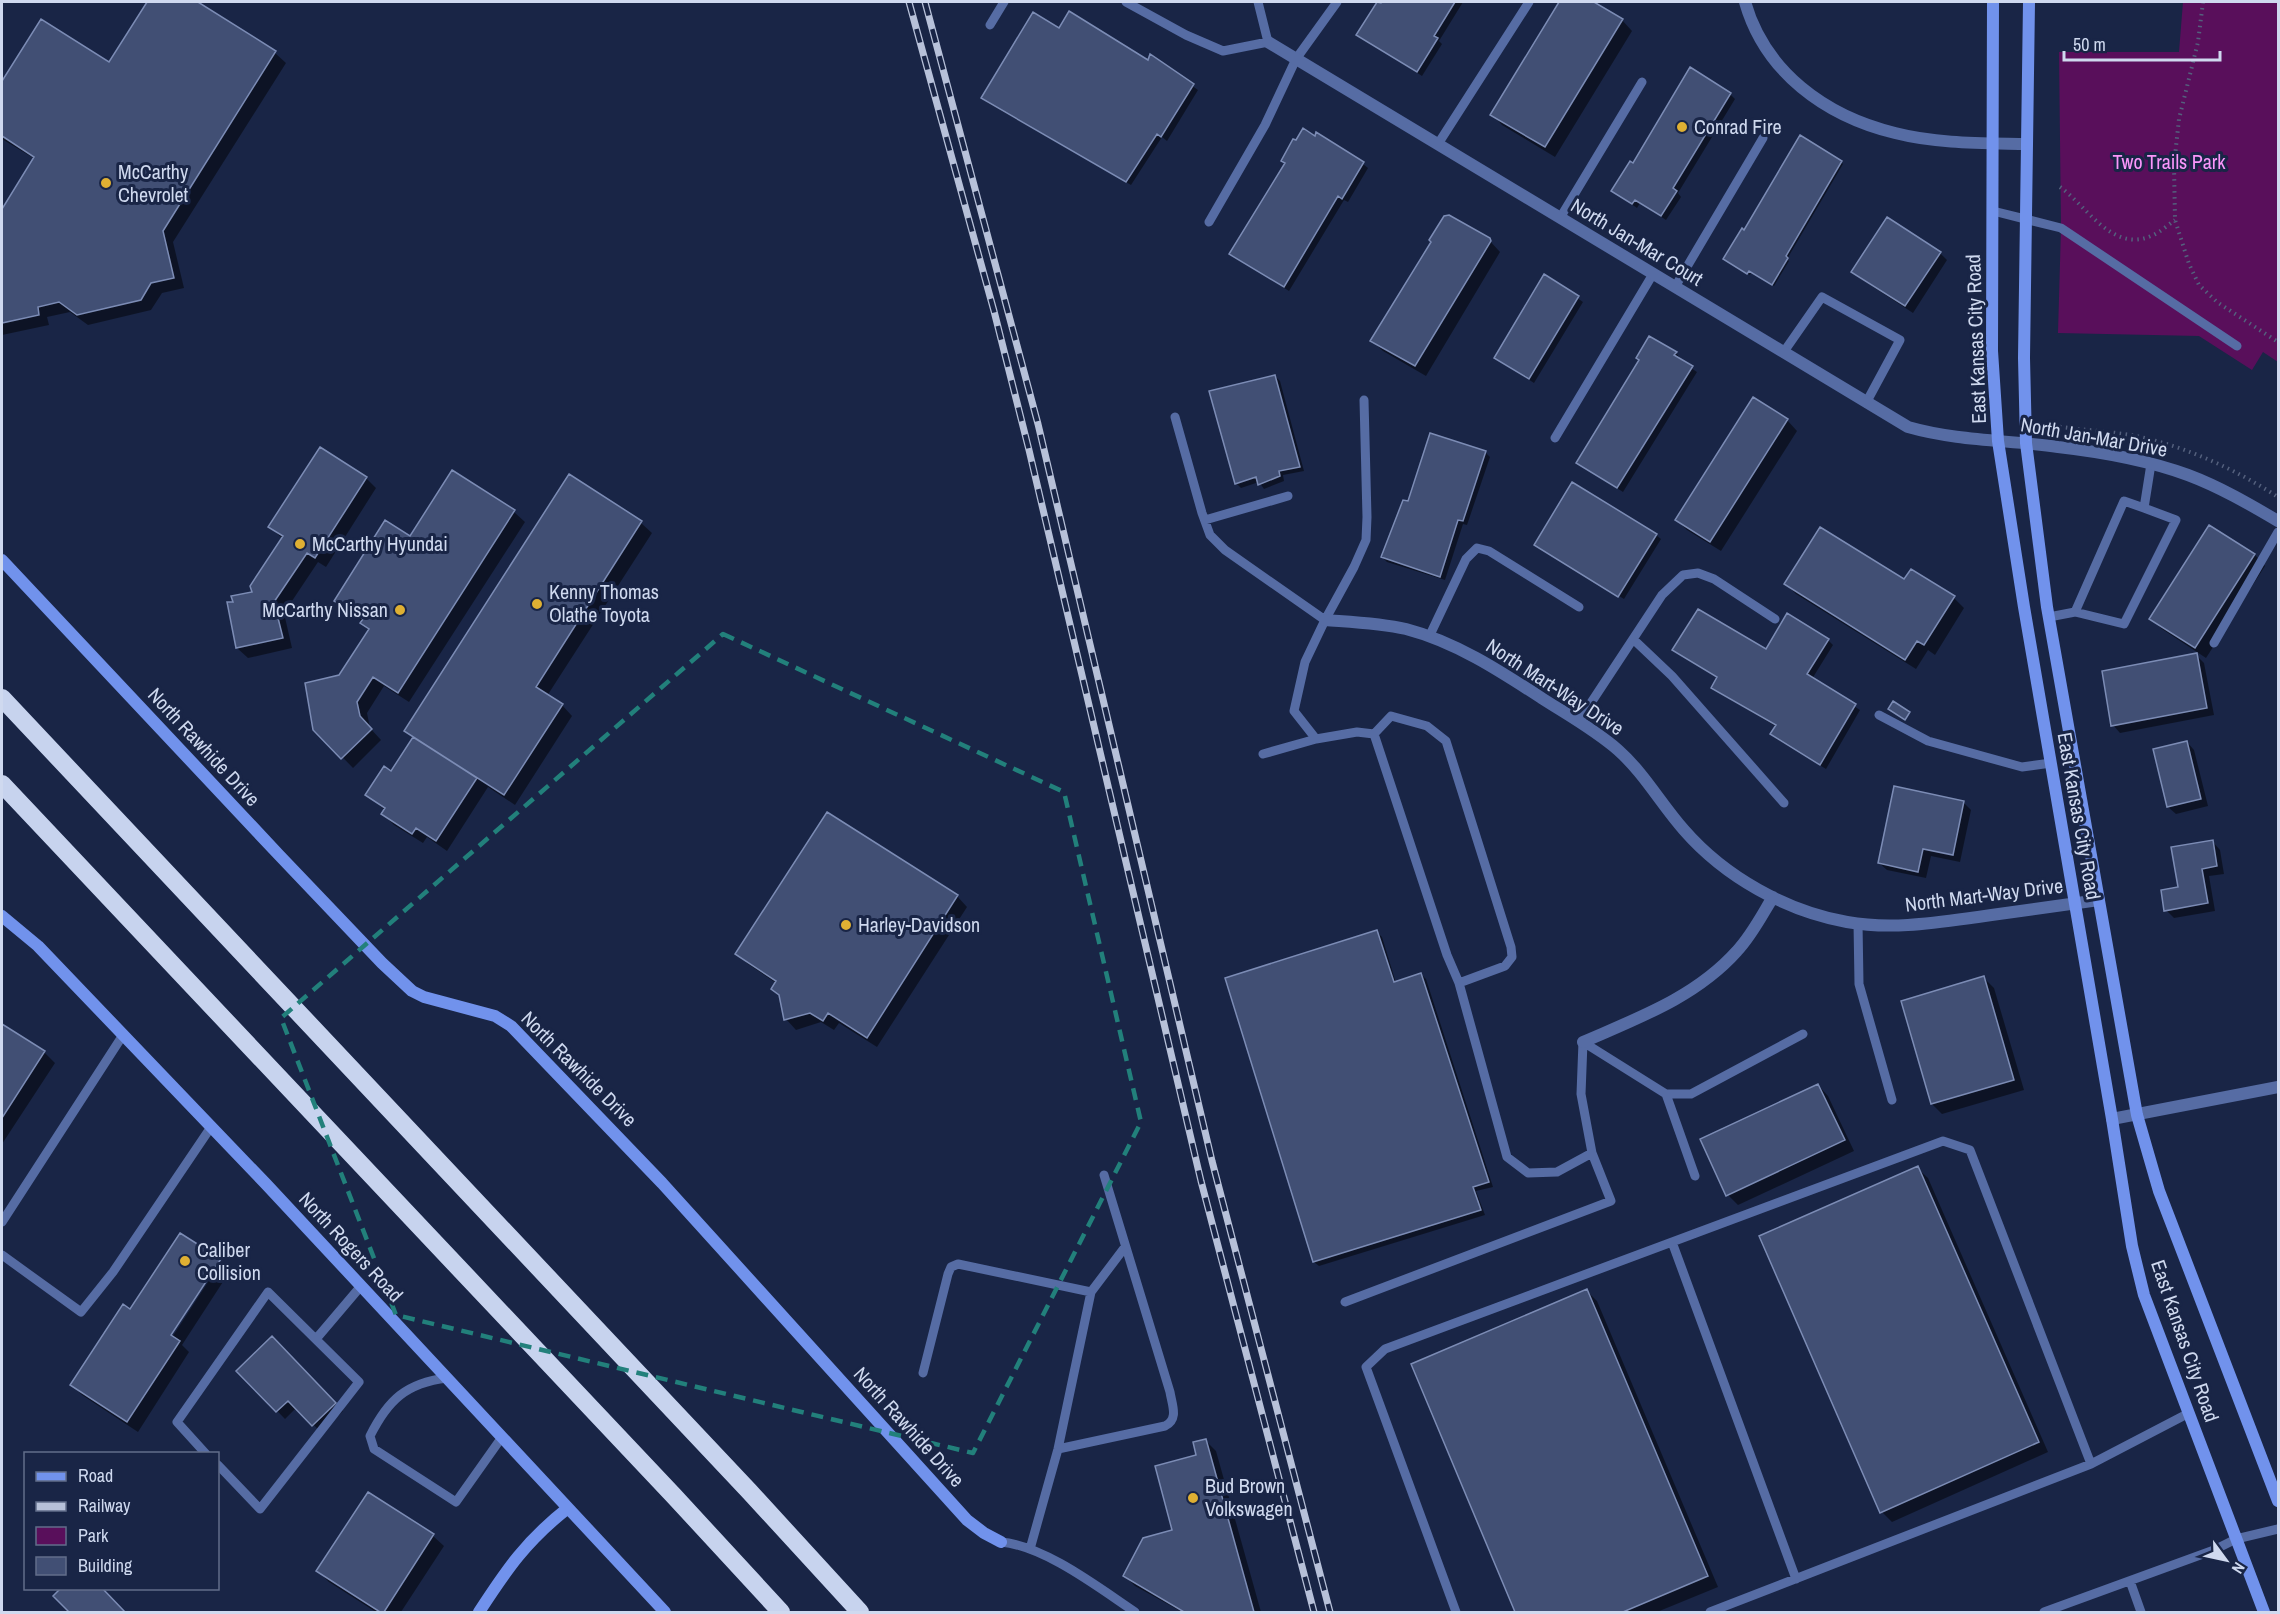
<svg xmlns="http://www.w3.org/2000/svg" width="2280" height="1614" viewBox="0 0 2280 1614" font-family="'Archivo Narrow',sans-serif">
<rect width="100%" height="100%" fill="#192546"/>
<path fill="#590f5b" d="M2183,2h95v360l-15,-10 -11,18 -53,-34 -141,-3 3,-105 -2,-176h120z"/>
<path fill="#0007" d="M149,2h46l80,51 11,10 -113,179 11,46 -22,5 -11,17 -63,15 -18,-13 -23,5 2,8 -47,10v-123l33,-53 -33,-20v-55l39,-63 68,43z
M1384,2h79l-24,39 3,3 -20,32 -64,-41z
M1561,2h30l31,18 10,11 -77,126 -53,-32 -10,-11z
M1060,30l89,32 2,-5 47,33 -31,51 -5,-4 -31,48 -143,-82 -5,-5z
M1730,94l5,5 -57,94 3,4 -15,23 -26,-17 -3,5 -24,-17 21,-26z
M1841,162l2,2 -56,95 2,2 -15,25 -23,-14 -1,3 -23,-14 18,-29z
M1286,164h77l5,4 -20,34 -4,-2 -55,91 -58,-37z
M1489,240l11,12 -74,124 -43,-25 -11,-10 61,-99z
M1940,253l7,7 -34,53 -52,-34 -8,-7z
M1545,276l38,26 -49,81 -39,-25z
M1676,353l4,5 -1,2 18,12 -74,120 -45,-29 62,-103z
M1275,376l5,5 24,90 -21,4 1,6 -20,8 -5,-7 -18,6 -5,-5z
M1787,420l10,11 -76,120 -34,-21 -10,-10z
M1485,452l5,5 -23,68 -4,-1 -18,56 -58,-18 -5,-5 27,-54z
M453,472l61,40 11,10 -116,180 -25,-16 -17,27 3,15 11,12 -28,28 -38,-39 25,-52 29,-47 -6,-8 -17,-11 -11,-11 75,-62z
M570,476l71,47 11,10 -105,163 15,9 10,11 -57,89 -27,-18 -41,64 -20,-14 -4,6 -29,-18 -11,-11 3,-3 -19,-16 24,-22 23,-35 -8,-7z
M366,478l10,10 -50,79 -8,-5 -34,51 8,35 -44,10 -11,-10 17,-54 29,-55 -13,-12z
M2210,527l45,28 10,11 -59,92 -44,-29 -11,-10z
M1656,535l5,4 -37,60 -89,-54z
M1904,581l50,17 10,10 -29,47 -7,-5 -12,19 -120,-75 -10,-10z
M1828,640l5,5 -21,34 48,31 -34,59 -49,-30 -5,-5 5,-7 -59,-35 -5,-4 5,-10 -39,-24 87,-3z
M2196,655l8,8 10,52 -94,18 -7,-8z
M2187,742l7,8 14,56 -32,8 -8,-7z
M1963,802l8,8 -11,52 -29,-6 -5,22 -39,-8 -8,-7z
M2213,842l7,8 4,24 -15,2 6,35 -41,7 -8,-8z
M957,896l10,11 -90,140 -38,-24 -5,7 -13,-8 -25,8 -10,-11 -4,-21 -9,-9 3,-6 -28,-19 -11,-10z
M1377,932l5,5 14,46 25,-9 5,5 67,208 -17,4 9,24 -166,51 -5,-4 -87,-283z
M1984,978l10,10 30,102 -82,24 -10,-10 -29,-102z
M2,1025l42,27 11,11 -53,81z
M1818,1085l10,11 26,55 -116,54 -10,-10z
M1917,1168l11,10 120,274 -156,70 -10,-10z
M221,1262l9,9 -48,74 7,7 -51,80 -56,-37 -10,-10 94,-44 3,1z
M1587,1291l10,10 121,286 -61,25h-140l-104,-247z
M272,1338l71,73 -22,21 -25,-24 -11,11 -47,-48z
M1206,1441l10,10 45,161h-79l-47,-26 -10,-10 48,-45 24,-75z
M369,1494l64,42 11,10 -43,66h-25l-47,-30 -11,-11z
M101,1588l22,24h-52l-16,-16z"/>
<path fill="#414f74" stroke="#7c8cb5" stroke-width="1.5" d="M147,2h51l78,49 -113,180 11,47 -23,5 -10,17 -64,15 -18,-13 -21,5 1,8 -37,8v-114l32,-52 -32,-21v-55l39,-62 68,43z
M1377,2l4,1 1,-1h73l-21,34 4,2 -21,34 -61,-37z
M1559,2h35l29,17 -78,128 -55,-32z
M1069,11l79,49 2,-6 44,30 -33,53 -4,-3 -31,48 -145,-84 52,-86 26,16z
M1690,67l41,26 -58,95 4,3 -16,25 -26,-16 -3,4 -21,-13 19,-30 3,2z
M1303,128l12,8 1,-4 48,30 -22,37 -4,-3 -54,91 -55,-33 56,-91 -4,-2 12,-22 3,1z
M1800,135l42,26 -56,95 2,2 -16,27 -23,-14 -2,3 -24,-15 19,-31 2,2z
M1449,215l41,23 1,3 -76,125 -45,-25 61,-99 -2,-2 15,-24z
M1887,217l54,35 -36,54 -54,-34z
M1544,274l35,22 -50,83 -35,-21z
M1649,336l28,16 -3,3 19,11 -76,122 -41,-25 63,-103 -3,-2z
M1275,375l25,92 -21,4 1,5 -22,9 -2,-8 -21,7 -26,-93z
M1753,397l35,22 -78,123 -35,-22z
M1430,433l56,18 -23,70 -5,-1 -18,57 -59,-20 22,-57 5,1z
M320,447l47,30 -52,81 -8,-5 -33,49 9,36 -47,10 -9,-46h6l-2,-6 21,-4 -2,-6 33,-50 -15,-9z
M452,470l63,40 -117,183 -25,-16 -16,25 3,14 12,13 -31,30 -28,-29 -8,-47 34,-8 30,-46 -9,-6 3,-4 -29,-18 51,-81 25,16z
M569,474l73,47 -106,166 27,17 -59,91 -100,-64z
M1572,482l85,52 -39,63 -84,-52z
M2209,525l46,29 -60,94 -46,-29z
M1820,527l84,52 7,-10 44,27 -31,49 -7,-4 -12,19 -121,-76z
M1698,609l68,40 21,-36 42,26 -22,35 49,30 -36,61 -50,-31 6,-9 -65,-37 6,-11 -45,-27z
M2197,653l10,55 -96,18 -9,-55z
M1893,701l17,11 -5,8 -17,-11z
M413,737l64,41 -41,63 -20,-13 -4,6 -31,-20 4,-6 -20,-13 19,-29 7,5z
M2187,741l14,58 -34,8 -14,-58z
M1894,786l70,15 -11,54 -30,-6 -5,23 -40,-9z
M827,812l131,83 -91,143 -39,-25 -5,8 -13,-8 -26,7 -5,-25 -8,-6 5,-8 -41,-27z
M2213,840l4,26 -15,3 6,34 -44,8 -3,-21 17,-3 -7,-40z
M1377,930l17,52 27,-9 68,209 -16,5 8,23 -168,52 -88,-284z
M1984,976l30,104 -83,24 -30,-103z
M2,1024l43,27 -43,67z
M1818,1084l27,56 -119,56 -26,-57z
M1918,1166l121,276 -159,71 -121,-277z
M180,1233l41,26 -50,76 9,6 -53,81 -57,-37 53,-81 7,5z
M1587,1289l121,287 -85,36h-108l-104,-248z
M272,1336l64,67 -24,23 -24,-25 -12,11 -40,-41z
M1206,1439l48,173h-70l-61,-36 20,-38 29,-8 -17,-64 41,-11 -3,-13z
M368,1492l66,42 -50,78h-4l-64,-41z
M61,1588h41l23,24h-56l-16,-16z"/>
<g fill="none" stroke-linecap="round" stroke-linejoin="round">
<path stroke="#54607d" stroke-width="4" stroke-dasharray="1.5 4.5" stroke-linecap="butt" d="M2203,2l-5,40 -19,77 -5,46 1,55 14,44 10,21 18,17 61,40
M2060,187c26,18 52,66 91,49 8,-3 17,-11 24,-16
M2054,426c27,4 55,5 82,10 51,11 99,33 142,61"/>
<path stroke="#566ca4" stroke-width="9" d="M1126,2l60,33 37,16 45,-9 -10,-40
M990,25l14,-23
M1438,144l91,-142
M1993,211l68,17 176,118
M1560,218l82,-136
M1209,222l56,-97 31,-66 41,-57
M1675,287l88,-149
M1783,353l39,-56 78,43 -34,63
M1364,400l3,117 -1,23 -12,27 -29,53 -20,42 -11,49 22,28 41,-7 17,2 73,221 12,28 48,174 21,16 29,-1 35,-19 -11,-59 2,-52 83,52h25l112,-60
M1175,417l27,96 8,22 15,15 100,70
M1555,438l98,-164
M2144,508l-20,-7 -49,111 49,12 52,-104 -32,-12 7,-44
M1205,520l83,-24
M2049,617l26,-5
M1429,637l37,-78 11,-11 12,3 90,56
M1633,639l39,37 112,127
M2214,643l64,-111
M1879,715l49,26 94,26 29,-4
M1579,721l83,-126 21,-20 15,-2 16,6 61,40
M1374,734l17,-18 36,10 19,15 65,206 1,10 -7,9 -46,17
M1263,754l53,-15
M1858,923l1,61 33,116
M1666,1094l29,82
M2,1222l121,-187
M1672,1242l124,337
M2,1255l79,57 32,-40 98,-145
M1091,1292l34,-45
M1345,1302l266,-101 -19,-48
M316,1339l45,-53
M923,1373l25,-99 3,-7 7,-3 133,28 -33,157 -28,100
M447,1378c-41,5 -59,22 -77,58l4,13 82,53 46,-65
M1058,1449l107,-23c14,-7 7,-21 5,-34l-66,-217
M206,1454l-29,-32 91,-130 91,90 -99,127 -42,-44
M1001,1542c44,4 98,46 134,70
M2130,1581l11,31
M1456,1612l-90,-245 19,-18 558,-208 27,9 121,314
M1710,1612l381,-148 98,-51
M2044,1612l170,-62 22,-11 42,-10"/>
<path stroke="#566ca4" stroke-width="12" d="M1745,2c20,70 80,114 150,131 43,11 88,10 132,11
M1268,42l640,385c49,14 100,13 150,20 44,5 89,13 130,28 32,12 61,29 90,46
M1325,620c27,2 55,3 81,9 50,13 94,42 137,70 25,16 52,31 75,51 26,23 43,54 66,80 41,47 102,81 163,92 44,8 87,1 131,-5 40,-6 80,-11 121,-17
M1583,1042c55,-24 113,-45 154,-91 15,-16 25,-36 36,-54
M2112,1119l166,-32"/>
<path stroke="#7192ec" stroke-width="12" d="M1993,2l-1,349 6,90 26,166 88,512 20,127 12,49 120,317
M2029,2l-5,356 2,85 21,164 90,508 22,76 119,310
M2,560l277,295 103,108 30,28 12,6 71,19 16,10 151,157 305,337 17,13 17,9
M2,916l36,30 228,238 399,428
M479,1612c28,-43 47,-71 89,-104"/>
<path stroke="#c7d3ee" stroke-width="18" d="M2,698l747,793 111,121
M2,784l672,712 107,116"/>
<defs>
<path id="rail" d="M909,2l85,309 35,139 172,731 113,431
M925,2l113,422 174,737 118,451"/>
</defs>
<use href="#rail" stroke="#b7c1d9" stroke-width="7"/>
<use href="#rail" stroke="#192546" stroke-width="4.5" stroke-dasharray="14" stroke-linecap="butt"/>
</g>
<path fill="none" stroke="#22807b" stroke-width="4.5" stroke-dasharray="12 8" stroke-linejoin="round" d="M723,634l341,158 77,330 -168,331 -577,-138 -115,-297z"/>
<g fill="#dfb033" stroke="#192546" stroke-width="2">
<circle cx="1682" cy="127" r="6"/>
<circle cx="106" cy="183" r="6"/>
<circle cx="300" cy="544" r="6"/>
<circle cx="537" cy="604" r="6"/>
<circle cx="400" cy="610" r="6"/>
<circle cx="846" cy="925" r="6"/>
<circle cx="185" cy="1261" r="6"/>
<circle cx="1193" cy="1498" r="6"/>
</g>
<g text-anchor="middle" stroke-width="6" stroke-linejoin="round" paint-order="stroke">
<g font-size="20" fill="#cfd9ef" stroke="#192546" text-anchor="start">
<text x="1694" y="134">Conrad Fire</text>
<text x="118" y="179">McCarthy<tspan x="118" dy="23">Chevrolet</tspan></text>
<text x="312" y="551">McCarthy Hyundai</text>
<text x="549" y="599">Kenny Thomas<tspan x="549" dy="23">Olathe Toyota</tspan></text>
<text x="388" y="617" text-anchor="end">McCarthy Nissan</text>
<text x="858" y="932">Harley-Davidson</text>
<text x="197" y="1257">Caliber<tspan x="197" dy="23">Collision</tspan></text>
<text x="1205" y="1493">Bud Brown<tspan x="1205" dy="23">Volkswagen</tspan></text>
</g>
<g font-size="20" fill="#fb96fb" stroke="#192546">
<text x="2169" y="169">Two Trails Park</text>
</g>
<g font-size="20" fill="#cfd9ef" stroke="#192546">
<text transform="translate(1637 242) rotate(31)" y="7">North Jan-Mar Court</text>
<text transform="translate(1976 339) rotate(-92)" y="7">East Kansas City Road</text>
<text transform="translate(2094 437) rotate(10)" y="7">North Jan-Mar Drive</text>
<text transform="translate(1555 687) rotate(33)" y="7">North Mart-Way Drive</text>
<text transform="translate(204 747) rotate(47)" y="7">North Rawhide Drive</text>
<text transform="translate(2079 816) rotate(80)" y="7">East Kansas City Road</text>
<text transform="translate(1984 895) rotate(-7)" y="7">North Mart-Way Drive</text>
<text transform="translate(579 1069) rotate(45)" y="7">North Rawhide Drive</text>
<text transform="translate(351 1247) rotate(47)" y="7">North Rogers Road</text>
<text transform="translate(2185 1341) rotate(71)" y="7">East Kansas City Road</text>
<text transform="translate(909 1427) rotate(48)" y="7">North Rawhide Drive</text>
</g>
</g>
<rect width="2280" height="1614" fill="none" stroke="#cfd9ef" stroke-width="6"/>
<rect x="24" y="1452" width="195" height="138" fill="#192546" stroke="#626d8a" stroke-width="1.5"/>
<rect x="36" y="1472" width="30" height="9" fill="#7192ec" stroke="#626d8a" stroke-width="1.5"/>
<text x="78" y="1482" font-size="18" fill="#cfd9ef">Road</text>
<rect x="36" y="1502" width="30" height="9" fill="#b7c1d9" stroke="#626d8a" stroke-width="1.5"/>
<text x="78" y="1512" font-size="18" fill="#cfd9ef">Railway</text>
<rect x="36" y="1527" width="30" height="18" fill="#590f5b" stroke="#626d8a" stroke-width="1.5"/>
<text x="78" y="1542" font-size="18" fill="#cfd9ef">Park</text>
<rect x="36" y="1557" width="30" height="18" fill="#414f74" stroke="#626d8a" stroke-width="1.5"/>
<text x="78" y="1572" font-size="18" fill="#cfd9ef">Building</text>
<g transform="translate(2226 1560) rotate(123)" stroke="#192546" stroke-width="4.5" paint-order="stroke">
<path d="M0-4.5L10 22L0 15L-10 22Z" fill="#cfd9ef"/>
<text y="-9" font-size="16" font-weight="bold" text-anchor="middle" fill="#cfd9ef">N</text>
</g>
<path d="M2064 51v9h156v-9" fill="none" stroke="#cfd9ef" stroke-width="3"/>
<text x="2073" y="51" font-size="18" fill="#cfd9ef" stroke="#192546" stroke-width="4.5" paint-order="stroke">50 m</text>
</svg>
